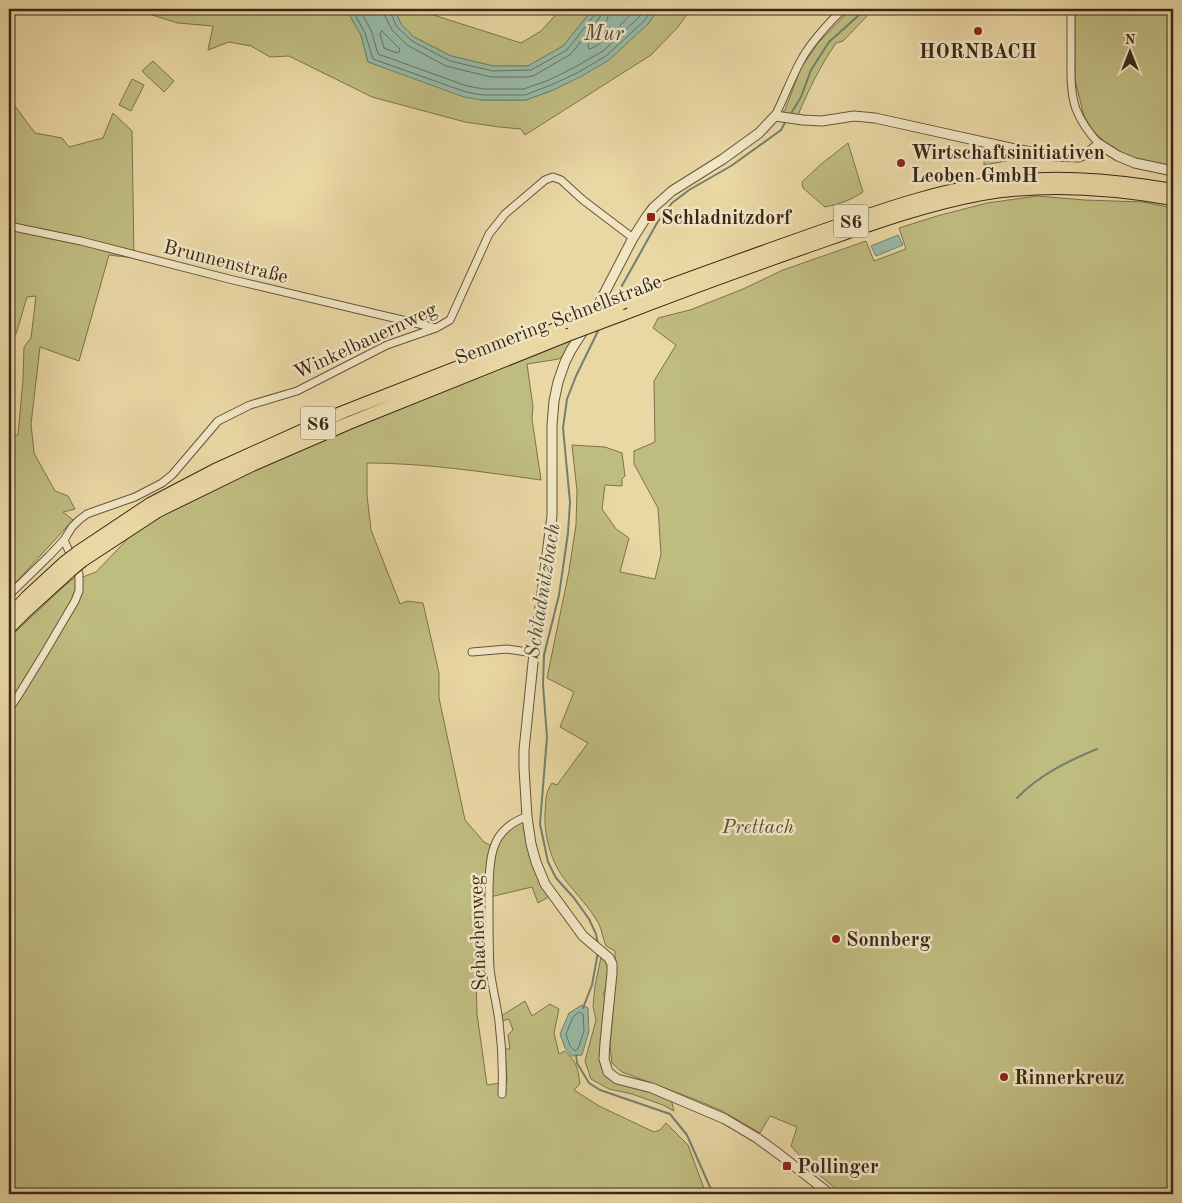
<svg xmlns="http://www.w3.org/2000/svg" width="1182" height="1203" viewBox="0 0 1182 1203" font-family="'Old Standard TT',serif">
<rect width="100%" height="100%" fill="#e9d7a4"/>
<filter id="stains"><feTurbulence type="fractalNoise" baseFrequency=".004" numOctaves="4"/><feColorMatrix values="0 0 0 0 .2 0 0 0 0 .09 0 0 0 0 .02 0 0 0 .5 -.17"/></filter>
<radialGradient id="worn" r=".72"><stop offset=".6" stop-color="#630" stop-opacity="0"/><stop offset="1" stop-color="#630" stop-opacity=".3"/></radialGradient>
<path fill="#bfbc80" stroke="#7c724c" d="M150,9h196l15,26 7,27 114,38h44l27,-10 95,-66 10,-15h33l-13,18 -27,28 -126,80 -4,-6 -22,-2 -34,-5 -93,-25 -83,-41 -19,1 -19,-11 -22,-4 -21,8 5,-24 -35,-3 -26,-8z
M394,9h21l106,34 20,-12 20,-22h32l-30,37 -35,20h-35l-42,-10 -37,-19 -13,-13z
M851,9h21l-3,5 -26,27 -7,2c-16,23 -27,46 -38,72l-16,-2 3,-3 16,-42 17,-25z
M1075,9h98v158l-32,-6 -28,-12 -20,-18 -9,-15 -9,-36z
M153,61l21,20 -10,11 -22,-21z
M132,79l12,6 -13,26 -12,-6z
M9,98l26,35 27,5 7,9 34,-9 10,-25 19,18 2,127 -25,-3 -30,106 -39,-14 -9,77 3,29 21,38 13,5 7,13 -12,3 10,8 -64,70v-154l9,-1 5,-55 1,-33 7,-9 5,-42 -9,1 -11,37 -7,2z
M848,143l15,49c-12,8 -23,12 -38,15l-22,-19 -1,-6 18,-17z
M985,147l45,8 -1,2 -45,8z
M1037,196l48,4 58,2 30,6v986h-331l-32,-27 -19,-21 6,-19 -27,-11 -10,17 -38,-22 -28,-12 -72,-27 -10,-9 -2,-17 6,-72 -1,-23 -9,-5c-3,-7 -4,-15 -7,-22 -9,-16 -22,-29 -33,-43 -15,-18 -22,-45 -21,-68 1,-12 0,-20 7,-30l5,2 31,-42 -28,-16 14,-35 -27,-14 22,-107 7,-46 1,-34 -5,-46 33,2 17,6 3,23 -3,3v7l-17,-1 -3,24 14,20 13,9 -9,34 35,7 6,-25 -3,-46 -24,-44v-13l21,-9 -1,-61 22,-36 -23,-17 5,-10 32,-8 53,-21 40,-19 83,-29 8,20 32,-12 -7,-21 38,-12 50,-13z
M574,339l-10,16 -5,4 -32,5 6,43 -1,12 9,61c-57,-8 -116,-17 -174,-17v32l4,35 29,74 7,-3 16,2 16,70v25l26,122 19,22 6,3 -5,53 -6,1 -4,38 2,77 10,71 20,-3 -2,-33h5l-2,-14 5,-5 -4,-11 -7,2 -1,-5 24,-15 7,15 18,-12 9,5 -5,24 5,21 6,-3c12,11 13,18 15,33l-6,6 25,16 55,26 6,-2 6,-7 22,22 18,49h-697v-556l53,-50 17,-14 1,4 16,-6 41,-43 43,-24 119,-57z
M524,821l26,75 -12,7 -6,-16 -42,10 5,-51 16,-20z
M601,957l4,1 3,5 -1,23 -4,8 3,4 -5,51v17l4,10 11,5 32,9 23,9 3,12 -11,-6 -31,-11 -23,-5 -18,-10 -6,-18 11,-41 -3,-14 2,-20z"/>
<path fill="#97baa8" stroke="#71806e" d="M346,9h48l7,15 13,13 37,19 42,10h35l35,-20 30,-37h65l-10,15 -39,36 -29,17 -27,13 -27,10h-44l-18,-3 -96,-35 -7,-27z
M898,235l5,10 -27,11 -5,-10z
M582,1005l6,3 1,23 -7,24 -10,1 -7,-8 -5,-14 9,-21z"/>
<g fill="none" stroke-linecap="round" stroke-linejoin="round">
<path stroke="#687160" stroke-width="1" d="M352,9l13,24 8,26 93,33 16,3h43l26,-10 26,-12 29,-17 38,-35 8,-12
M359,9l12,21 7,24 89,32 16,3h41l25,-9 26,-13 28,-16 36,-34 6,-8
M384,9v5l8,16 15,15 39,21 45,11h36l6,-1 38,-22 29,-37 2,-8
M390,9v3l7,15 15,14 38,20 43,10 38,-1 36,-20 28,-36 1,-5
M610,9l-3,11 -19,25 1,4c13,-3 34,-27 44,-37l3,-3
M382,31l18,18 -1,3 -2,1 -13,-5 -4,-14z
M580,1012l3,2 1,17 -6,18 -3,2 -5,-5 -4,-12 7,-17z"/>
<path stroke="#71806e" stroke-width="2" d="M790,115l11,-18 10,-27 18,-28 29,-26 4,-7
M614,300l43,-77 15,-20 17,-13 42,-24 50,-36 5,-9
M1017,798c22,-23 51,-37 80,-49
M598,945l-2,-11 -7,-15 -15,-21 -18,-20 -8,-16 -8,-38 7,-87 -4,-52 1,-30 15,-60 9,-62 2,-31 -7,-74 4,-29 9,-23 23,-47
M583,1008l9,-23 6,-33
M576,1055l1,8 12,20 11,7 70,24 17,21 26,59"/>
<defs>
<path id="minor" d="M1071,9c0,15 0,31 0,46 0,18 -1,36 5,54 5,13 14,25 23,35
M775,116c9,-18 16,-37 25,-54 10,-19 25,-35 40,-50l1,-3
M9,226l72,15 152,39 203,48
M9,595l40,-39 15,-16 8,-13 7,-7 8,-6 11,-4 37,-13 27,-14 10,-8 46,-54 32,-16 47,-14 90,-46 49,-17 14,-8 39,-86 16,-20 40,-34 8,-3 8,3 22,20 50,38
M472,652l35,-3 27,4
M9,709l9,-13 27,-44 30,-51 4,-10v-17l-15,-34
M502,1094c1,-24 0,-48 -3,-72 -2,-18 -7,-35 -9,-53 -1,-20 -1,-41 -1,-62 0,-17 -1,-44 5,-60 5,-15 18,-26 33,-30"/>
<path id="tertiary" d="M593,315l40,-77 14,-22 7,-9 18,-16 51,-32 36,-26 16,-17 28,4 19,1 32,-5 21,2 145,32 35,6 24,1 9,-4 11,-9 19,12 17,7 38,8
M585,328l-14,22 -6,12 -7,20 -4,19 -2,24v91l-18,137 -10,97v18l3,49 4,27 5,18 9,22 38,52 26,22 3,6v9l-7,70 -1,16 4,13 9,7 35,9 73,31 32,19 22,16 51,40"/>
<path id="motorway" d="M625,302c70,-26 140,-51 211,-76 47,-16 95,-33 145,-41 65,-11 128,-6 192,5
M621,315c67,-26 136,-51 205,-75 51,-18 102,-36 156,-46 63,-11 128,-6 191,5
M78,552l72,-48 65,-34 128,-58 228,-89
M82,561l76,-50 94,-46 97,-42 219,-88
M9,616l18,-19 38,-35
M9,628l17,-17 44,-40"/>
</defs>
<use href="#minor" stroke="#64543a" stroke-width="9"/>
<use href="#tertiary" stroke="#64543a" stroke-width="11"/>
<use href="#motorway" stroke="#382817" stroke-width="14"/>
<use href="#minor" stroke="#f1e5c4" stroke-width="7"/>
<use href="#tertiary" stroke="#f1e5c4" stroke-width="9"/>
<use href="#motorway" stroke="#e9d7a4" stroke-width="12"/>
<defs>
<path id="motorway-bridge" d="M571,323l54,-21
M568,335l53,-20
M65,562l13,-10
M70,571l12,-10"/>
</defs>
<use href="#motorway-bridge" stroke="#382817" stroke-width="14" stroke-linecap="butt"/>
<use href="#motorway-bridge" stroke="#e9d7a4" stroke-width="12"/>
</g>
<g fill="#8f2418" stroke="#f1e5c4" stroke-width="2">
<circle cx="978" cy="31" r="5"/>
<circle cx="901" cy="163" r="5"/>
<rect x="646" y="212" width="10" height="10" rx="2.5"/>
<circle cx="836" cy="939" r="5"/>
<circle cx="1004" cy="1077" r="5"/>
<rect x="782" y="1161" width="10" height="10" rx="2.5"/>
</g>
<g text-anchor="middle" stroke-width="5" stroke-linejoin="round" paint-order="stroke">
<g fill="#f1e5c4" stroke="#70614b" stroke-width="1">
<rect x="833.5" y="204.5" width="35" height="33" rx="4"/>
<rect x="300.5" y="406.5" width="35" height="33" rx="4"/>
</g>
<g font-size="19" font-weight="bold" fill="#382817">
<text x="851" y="228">S6</text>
<text x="318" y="430">S6</text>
</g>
<g font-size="20" font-weight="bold" fill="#382817" stroke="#f1e5c4" text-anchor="start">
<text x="978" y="58" text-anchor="middle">HORNBACH</text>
<text x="911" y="159">Wirtschaftsinitiativen<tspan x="911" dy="23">Leoben GmbH</tspan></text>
<text x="661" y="224">Schladnitzdorf</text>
<text x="846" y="946">Sonnberg</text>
<text x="1014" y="1084">Rinnerkreuz</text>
<text x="797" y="1173">Pollinger</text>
</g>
<g font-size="20" fill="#382817" stroke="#f1e5c4">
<text transform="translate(226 261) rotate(14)" y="7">Brunnenstraße</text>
<text transform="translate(558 319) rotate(-21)" y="7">Semmering Schnellstraße</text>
<text transform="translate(365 340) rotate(-25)" y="7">Winkelbauernweg</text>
<text transform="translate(477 933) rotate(-92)" y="7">Schachenweg</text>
</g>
<g font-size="20" font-style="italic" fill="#5a4d31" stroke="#f1e5c4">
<text x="758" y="833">Prettach</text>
</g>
<g font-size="21" font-style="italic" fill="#504c3b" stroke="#f1e5c4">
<text x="604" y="40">Mur</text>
<text transform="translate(542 591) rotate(-81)" y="7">Schladnitzbach</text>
</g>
</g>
<rect width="1182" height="1203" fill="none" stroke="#e9d7a4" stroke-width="30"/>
<rect x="10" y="10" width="1162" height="1183" fill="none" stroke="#382817" stroke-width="2.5"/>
<rect x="15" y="15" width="1152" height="1173" fill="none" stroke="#382817"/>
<g transform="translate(1130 52)" stroke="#f1e5c4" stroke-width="4" paint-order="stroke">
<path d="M0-4L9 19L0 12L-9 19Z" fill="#382817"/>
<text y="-8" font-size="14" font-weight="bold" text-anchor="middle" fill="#382817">N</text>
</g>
<rect width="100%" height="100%" filter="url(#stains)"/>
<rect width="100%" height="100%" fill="url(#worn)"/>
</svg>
